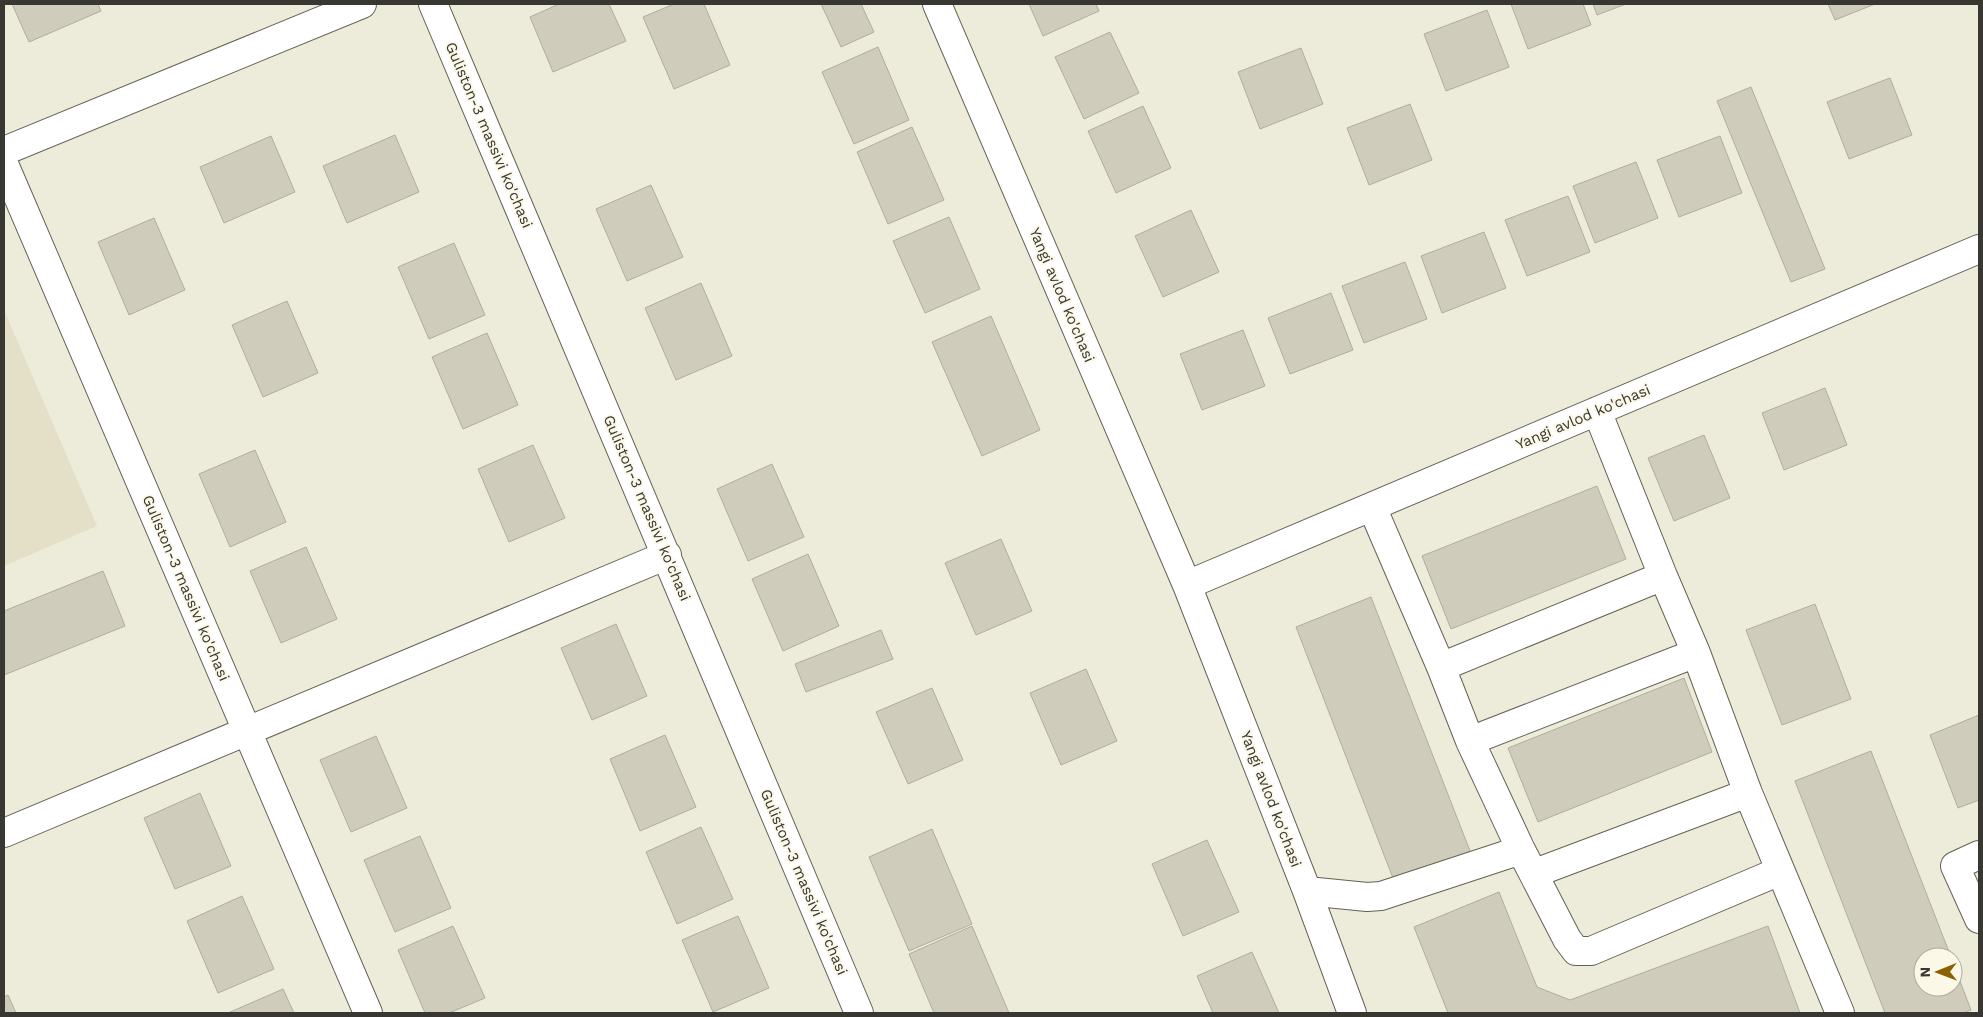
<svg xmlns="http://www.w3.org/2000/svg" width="1983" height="1017" viewBox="0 0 1983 1017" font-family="'Work Sans',sans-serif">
<rect width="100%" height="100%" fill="#edebda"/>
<path fill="#e4e0c8" d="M4,310l93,216 -93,40z"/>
<path fill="#cfccbc" stroke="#b0ad9e" d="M12,4h86l3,7 -72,31z
M559,4h50l17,37 -73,31 -23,-55z
M674,4h30l26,61 -56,24 -31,-72z
M821,4h40l13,28 -33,15z
M1029,4h67l3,7 -56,25z
M1511,4h72l8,21 -63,24z
M1593,4h33l-29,11z
M1828,4h47l-40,16z
M1487,10l22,57 -63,24 -22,-57z
M1110,32l29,61 -55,26 -29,-62z
M878,47l31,73 -55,24 -32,-72z
M1301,48l22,56 -63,25 -22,-57z
M1890,78l22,57 -63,24 -22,-57z
M1751,87l74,182 -34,13 -74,-181z
M1410,104l22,56 -63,25 -22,-57z
M1143,106l28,62 -55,25 -28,-62z
M912,127l32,73 -56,24 -31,-72z
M395,135l24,57 -72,31 -24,-57z
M271,136l24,56 -71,31 -24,-56z
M1720,136l22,57 -63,24 -22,-57z
M1636,162l22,56 -63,25 -22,-57z
M651,185l32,72 -56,24 -31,-72z
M1568,196l22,56 -63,24 -22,-56z
M1191,210l28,62 -56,25 -28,-61z
M949,217l31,72 -55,24 -32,-72z
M154,218l31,72 -56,25 -31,-73z
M1484,232l22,56 -64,25 -21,-57z
M454,243l31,72 -56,24 -31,-72z
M1405,262l22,57 -63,24 -22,-57z
M701,283l31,73 -56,24 -31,-72z
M1331,293l22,57 -63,24 -22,-56z
M287,301l31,72 -55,24 -31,-72z
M991,316l49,114 -58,26 -50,-114z
M1243,330l22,56 -63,24 -22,-56z
M487,333l31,72 -55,24 -31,-72z
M1825,388l22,57 -63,25 -22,-57z
M1704,435l26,63 -56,23 -26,-63z
M533,445l32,73 -56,24 -31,-73z
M255,450l31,72 -56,25 -31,-73z
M772,464l32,73 -56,24 -31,-72z
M1597,486l29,73 -175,70 -29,-73z
M1001,539l31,72 -56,24 -31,-72z
M306,547l31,72 -56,24 -31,-72z
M808,554l31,72 -56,25 -31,-72z
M103,571l22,55 -121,49v-64z
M1371,597l101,259 -76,30 -100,-259z
M1815,604l36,95 -69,26 -36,-95z
M616,624l31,72 -55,24 -31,-72z
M881,630l12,29 -87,33 -11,-28z
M1086,669l31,72 -56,24 -31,-72z
M1684,678l28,74 -174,70 -30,-74z
M932,688l31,72 -55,24 -32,-72z
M1979,715v85l-21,8 -28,-73z
M665,735l31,72 -56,24 -30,-72z
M376,736l31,72 -56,24 -31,-72z
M1871,751l80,206h-28v30h30v-24l18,47 -7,3h-79l-90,-232z
M200,793l31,73 -56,23 -31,-71z
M701,827l32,72 -56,25 -31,-72z
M932,829l40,95 -63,27 -40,-94z
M420,836l31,72 -56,24 -31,-72z
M1207,840l32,72 -56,24 -31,-72z
M1499,892l38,95 33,13 198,-74 32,87h-352l-34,-86z
M242,896l32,73 -56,24 -31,-72z
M738,916l31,72 -56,24 -31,-72z
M453,926l32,72 -36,15h-24l-27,-63z
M972,926l37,87h-75l-25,-59z
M1252,952l27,61h-66l-16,-37z
M283,989l11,24h-66z
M8,995l8,18h-12v-16z"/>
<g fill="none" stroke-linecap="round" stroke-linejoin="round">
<defs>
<path id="minor" d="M433,4l426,1009
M937,4l250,581 120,306 45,122
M4,151l358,-147
M4,164l364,849
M1372,507l69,160 29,74 51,109
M1187,585l792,-336
M1696,653l52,140 92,220
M1441,667l222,-91 -66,-165
M1470,741l226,-88 -33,-77
M4,833l663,-278
M1979,855l-24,11 24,53
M1535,873l213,-80
M1307,891l60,6 14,-1 140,-46 46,89 9,12h15l189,-80"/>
</defs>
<use href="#minor" stroke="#656254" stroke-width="30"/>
<use href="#minor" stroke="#fff" stroke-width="28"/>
</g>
<g text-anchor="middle" stroke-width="4" stroke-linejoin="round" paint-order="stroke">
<g font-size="15" fill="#383731" stroke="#fbf8e8">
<text transform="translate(489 135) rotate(67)" y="5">Guliston-3 massivi ko'chasi</text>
<text transform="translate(1062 295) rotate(67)" y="5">Yangi avlod ko'chasi</text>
<text transform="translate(1583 417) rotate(-23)" y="5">Yangi avlod ko'chasi</text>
<text transform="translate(647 508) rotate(67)" y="5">Guliston-3 massivi ko'chasi</text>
<text transform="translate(186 588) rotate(67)" y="5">Guliston-3 massivi ko'chasi</text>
<text transform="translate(1271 799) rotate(69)" y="5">Yangi avlod ko'chasi</text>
<text transform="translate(804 882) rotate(67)" y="5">Guliston-3 massivi ko'chasi</text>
</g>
</g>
<rect width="1983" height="1017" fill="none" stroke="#383731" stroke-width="10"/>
<g transform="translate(1938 972) rotate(269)"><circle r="24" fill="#fbf8e8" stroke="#adab9f"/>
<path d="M0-4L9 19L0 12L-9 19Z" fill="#8b6103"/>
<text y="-8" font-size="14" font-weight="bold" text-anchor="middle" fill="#383731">N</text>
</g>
</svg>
